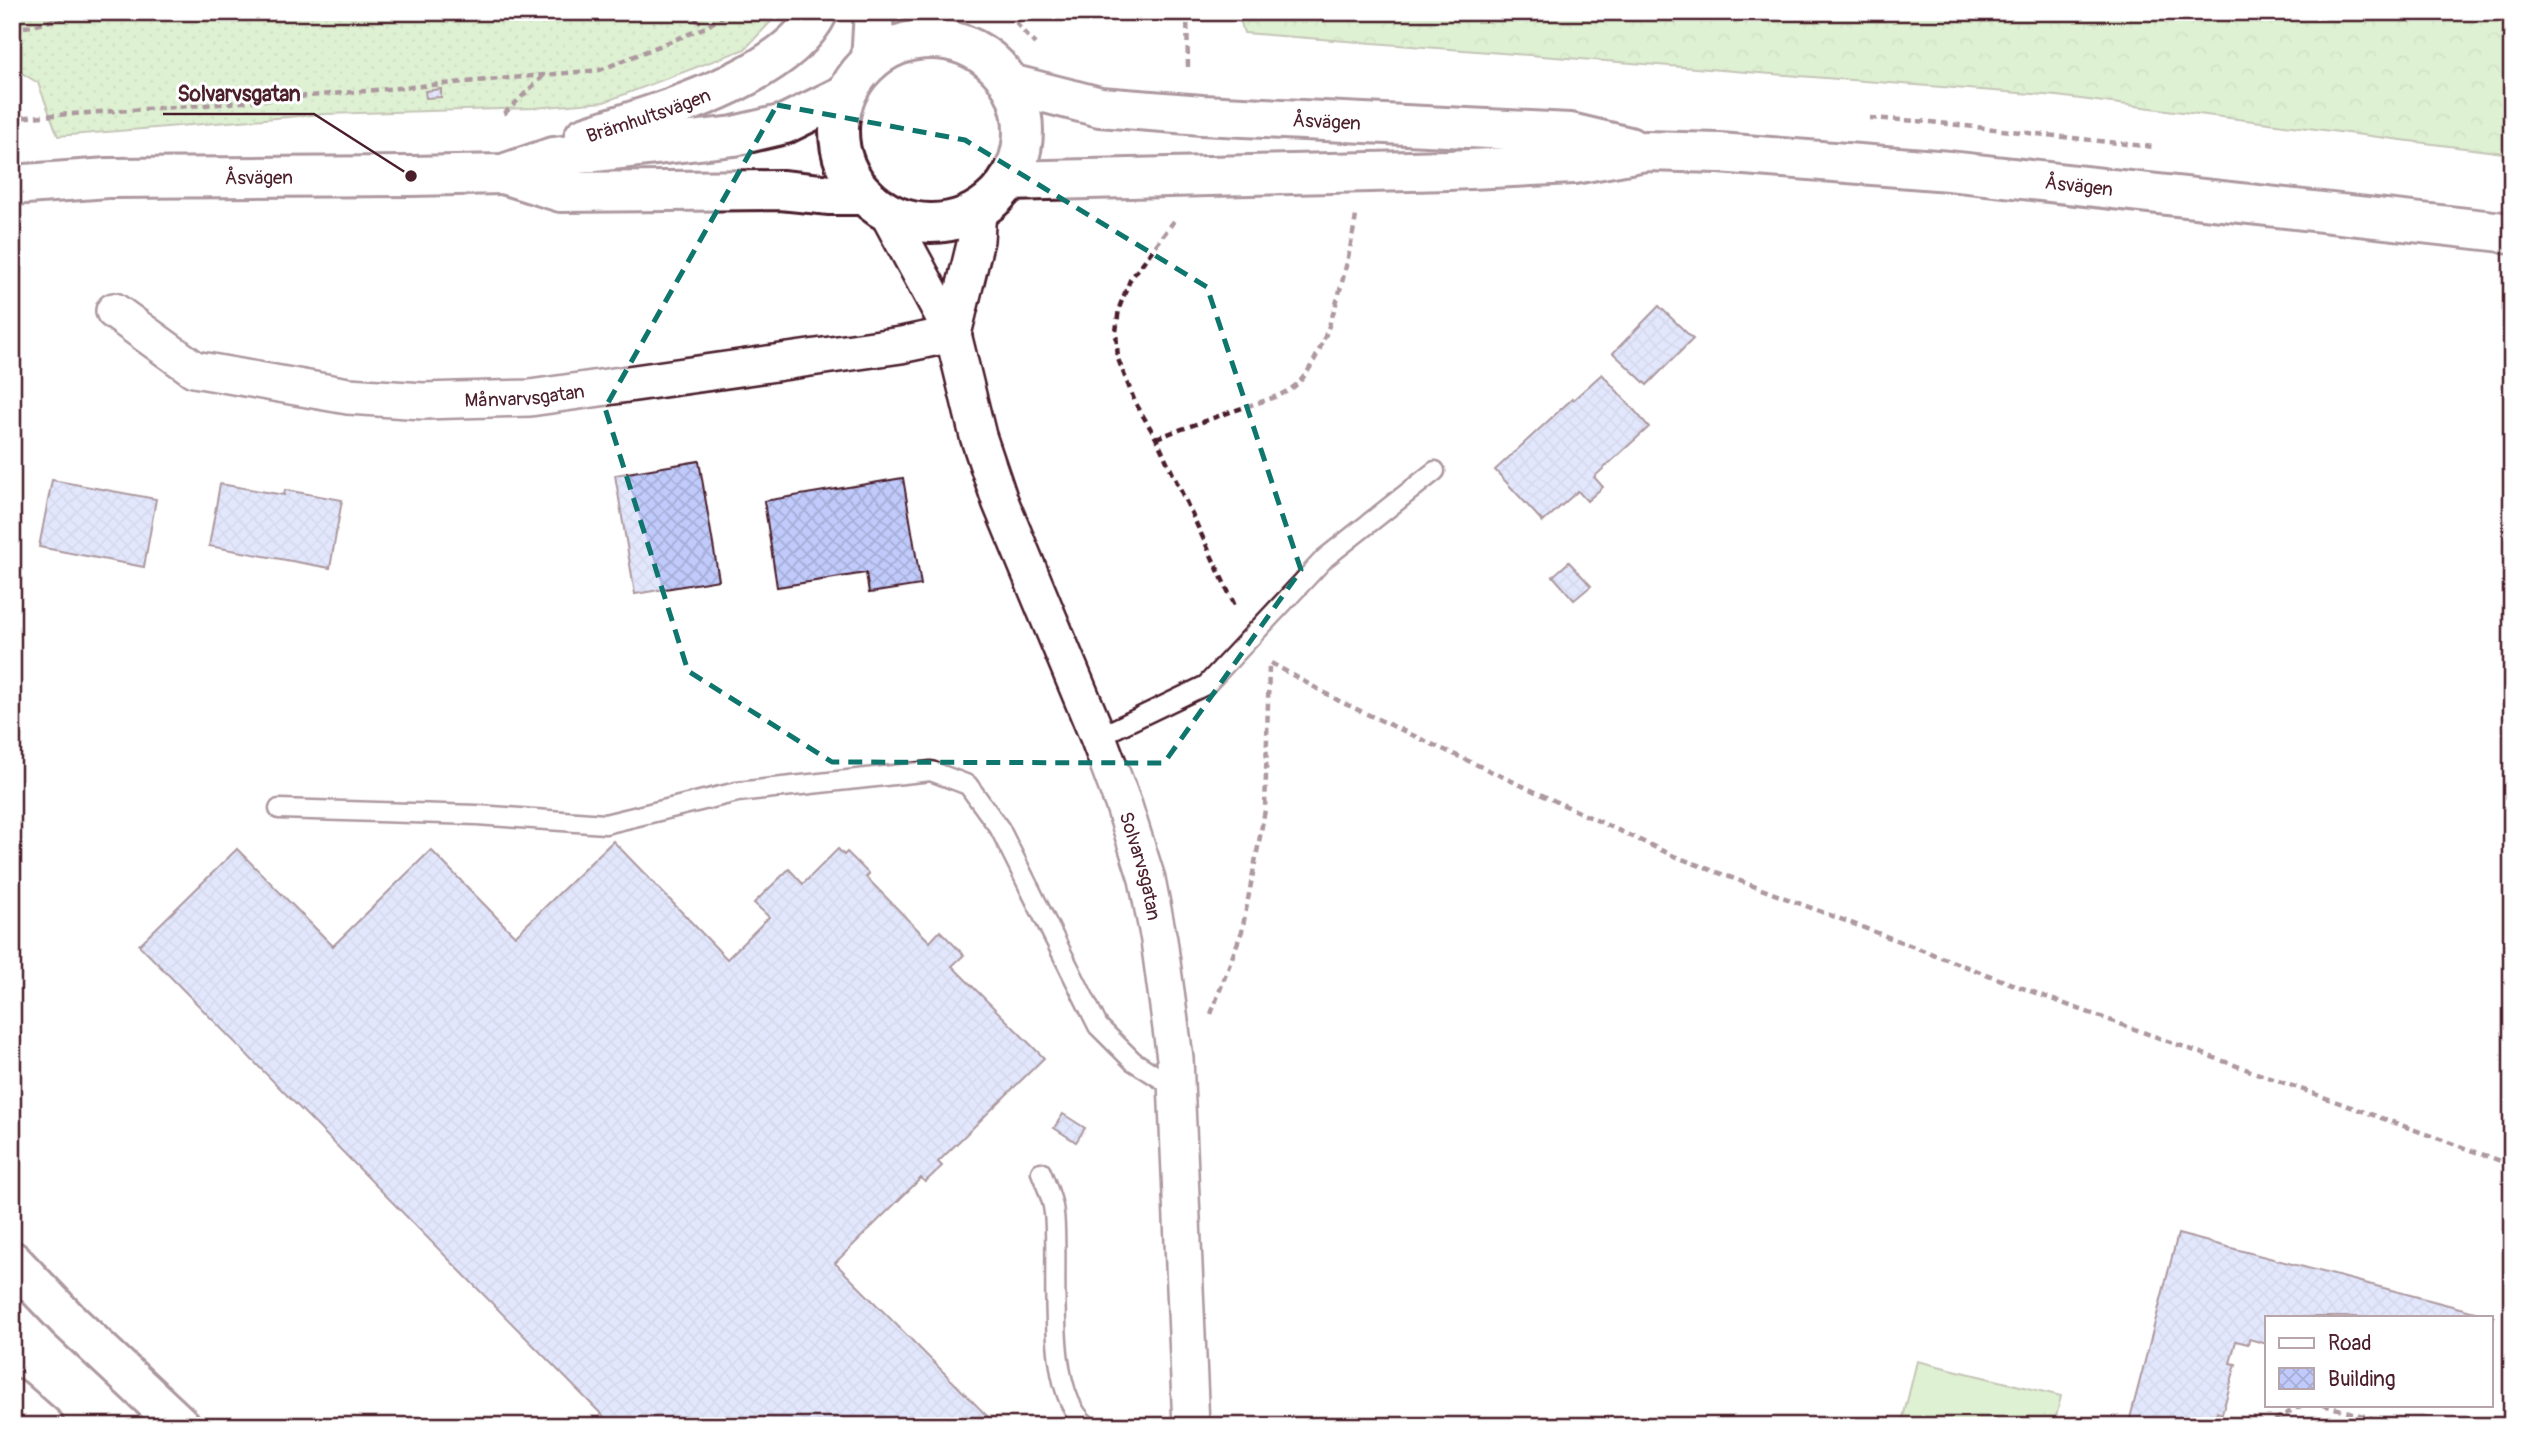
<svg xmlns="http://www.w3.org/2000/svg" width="2524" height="1438" viewBox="0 0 2524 1438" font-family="Pangolin,sans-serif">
<defs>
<pattern id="grass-dots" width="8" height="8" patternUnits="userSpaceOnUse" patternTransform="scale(1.75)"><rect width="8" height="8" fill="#b6df9b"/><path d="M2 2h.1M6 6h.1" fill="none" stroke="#9ebf86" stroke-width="1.8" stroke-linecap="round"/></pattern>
<pattern id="forest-crowns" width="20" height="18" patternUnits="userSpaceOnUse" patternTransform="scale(1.75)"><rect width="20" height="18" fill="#b6df9b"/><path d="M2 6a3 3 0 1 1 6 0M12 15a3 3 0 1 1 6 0" fill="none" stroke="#9ebf86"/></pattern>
<pattern id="building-cross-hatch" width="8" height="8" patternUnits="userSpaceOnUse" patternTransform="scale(1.75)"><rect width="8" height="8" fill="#c0cafb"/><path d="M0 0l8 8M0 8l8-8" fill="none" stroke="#a6add7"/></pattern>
</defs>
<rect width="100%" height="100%" fill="#fff"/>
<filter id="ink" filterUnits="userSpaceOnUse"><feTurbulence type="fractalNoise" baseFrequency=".0143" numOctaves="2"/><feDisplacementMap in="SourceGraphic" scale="14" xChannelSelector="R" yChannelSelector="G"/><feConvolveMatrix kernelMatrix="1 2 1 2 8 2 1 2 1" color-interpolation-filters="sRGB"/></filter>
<g filter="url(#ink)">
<path fill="url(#grass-dots)" stroke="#807f63" stroke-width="2" d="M12,12h768l-35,37 -141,53 -70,6 -210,6 -266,22 -20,-53 -26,-16z"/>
<path fill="url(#forest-crowns)" stroke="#807f63" stroke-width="2" d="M1238,12h1274v142l-455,-58 -813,-63z"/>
<path fill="#b6df9b" stroke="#807f63" stroke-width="2" d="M1917,1361l144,35 -7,30h-153z"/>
<path fill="url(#building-cross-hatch)" stroke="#4a1f2b" stroke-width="2" d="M441,89v8l-15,1 -1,-7z
M1659,306l34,33 -46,46 -34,-32z
M1602,374l47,53 -55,50 9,10 -16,14 -9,-10 -35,31 -48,-52 77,-71 1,1z
M699,461l20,119 -84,14 -20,-119z
M903,478l18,107 -52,8 -3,-20 -89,14 -13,-86z
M52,480l104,19 -12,68 -105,-20z
M220,484l64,11 1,-5 57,10 -12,68 -121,-22z
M1569,562l22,24 -17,14 -21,-24z
M613,841l114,118 42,-42 -15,-14 35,-34 14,15 35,-35 6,6 3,-3 22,22 -3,3 64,65 10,-11 24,24 -12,11 92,92 -106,104 4,4 -17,16 -4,-4 -86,85 162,163h-384l-474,-481 98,-96 96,97 98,-96 84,86z
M1063,1114l22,14 -9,14 -22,-14z
M2178,1234l316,83 -3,13v-13h-224v27l-18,-5 -1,5 -12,-3 -6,22 6,1 -14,50 -5,-2 -4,14h-85z"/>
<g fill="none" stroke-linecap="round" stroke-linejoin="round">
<defs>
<path id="service" d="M1098,737l108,-52 119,-127 110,-87
M279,809l198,6 128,9 132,-32 194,-21 37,14 32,44 98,197 35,35 44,28
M1041,1172c5,13 12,27 13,41 6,52 -12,180 34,213"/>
<g id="minor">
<path id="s1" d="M887,212l66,122 25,102 22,65 98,236 26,69 23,73 12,61 16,118 16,368"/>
<path id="s2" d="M114,311l80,58 154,27 75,5 107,-3 371,-53 52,-11"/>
<path d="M953,334l23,-94 2,-30"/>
</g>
<g id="tertiary">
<circle cx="931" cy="131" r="92"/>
<path d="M871,61l3,-49"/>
<path id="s3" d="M1010,84l90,23 102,8 368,18 59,14"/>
<path id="s4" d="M584,137c68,-23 201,-57 234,-125"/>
<path d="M503,174l58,18 220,-2 49,5h35"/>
<path id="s5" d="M1008,181l441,-11 125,-6 71,-13 74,2 230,18 563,62"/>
<path id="s6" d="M12,185l96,-7 303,-2 92,-2 50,-17 181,-21 51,-12 61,-30"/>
</g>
<path id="motorway" d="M12,1261l56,59 113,106
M12,1398l32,28"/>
</defs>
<use href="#service" stroke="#4a1f2b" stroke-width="23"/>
<use href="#minor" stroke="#4a1f2b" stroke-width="40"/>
<use href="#tertiary" stroke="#4a1f2b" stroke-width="44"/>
<use href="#motorway" stroke="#4a1f2b" stroke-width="44"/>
<path stroke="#4a1f2b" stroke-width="4.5" stroke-dasharray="7 5" stroke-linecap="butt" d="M685,12l20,14
M1010,12l10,16 15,16
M1187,12l1,56
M12,28l22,-2 46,-14
M504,114l40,-39
M12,118l207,-14 381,-34 106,-43 23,-15
M1870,118l61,4 222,25
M1174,221l-44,59 -11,28 -3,24 2,27 17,43 21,36 79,168
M1156,438c29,-10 57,-20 86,-30 17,-6 40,-11 54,-23 32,-28 53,-126 60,-169
M1271,663l70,39 333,154 388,147 450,162
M1211,1014l31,-83 23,-121 4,-144
M2323,1405l78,21
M2264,1426l38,-21"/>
<use href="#service" stroke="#fff" stroke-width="18"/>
<use href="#minor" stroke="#fff" stroke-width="35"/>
<use href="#tertiary" stroke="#fff" stroke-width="38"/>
<use href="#motorway" stroke="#fff" stroke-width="38"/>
</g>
</g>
<path d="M0 0H2524V1438H0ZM777,105l188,35 242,147 94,283 -137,193 -332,-1 -144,-91 -83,-263z" fill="#fff" fill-opacity=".55" fill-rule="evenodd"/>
<path fill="none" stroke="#0f766e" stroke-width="5" stroke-dasharray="14 9" stroke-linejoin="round" d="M777,105l188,35 242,147 94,283 -137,193 -332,-1 -144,-91 -83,-263z"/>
<g text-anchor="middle" stroke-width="6" stroke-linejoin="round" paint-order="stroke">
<g font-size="19" fill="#4a1f2b" stroke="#fff">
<text dy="7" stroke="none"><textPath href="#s4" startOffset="68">Brämhultsvägen</textPath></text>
<text dy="7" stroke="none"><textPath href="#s3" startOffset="320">Åsvägen</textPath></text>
<text dy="7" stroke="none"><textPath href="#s6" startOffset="247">Åsvägen</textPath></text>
<text dy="7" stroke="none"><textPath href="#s5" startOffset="1074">Åsvägen</textPath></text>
<text dy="7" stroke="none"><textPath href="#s2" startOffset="432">Månvarvsgatan</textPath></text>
<text dy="7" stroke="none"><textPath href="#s1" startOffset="704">Solvarvsgatan</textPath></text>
</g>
</g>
<path fill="none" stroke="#4a1f2b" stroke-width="2.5" d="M411 176L314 114H163"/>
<circle fill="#4a1f2b" stroke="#fff" stroke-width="2.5" cx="411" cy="176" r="7"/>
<g font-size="21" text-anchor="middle" font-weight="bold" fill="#4a1f2b" stroke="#fff" stroke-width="6" stroke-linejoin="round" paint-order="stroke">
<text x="239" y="101">Solvarvsgatan</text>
</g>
<rect width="2524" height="1438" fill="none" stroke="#fff" stroke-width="42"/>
<rect x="21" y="21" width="2482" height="1396" fill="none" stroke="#4a1f2b" stroke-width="2.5" filter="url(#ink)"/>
<rect x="2265" y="1316" width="228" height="91" fill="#ffffff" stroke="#b7a5aa" stroke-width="2"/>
<rect x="2279" y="1338" width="35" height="10" fill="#ffffff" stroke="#b7a5aa" stroke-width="2"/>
<text x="2328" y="1350" font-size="21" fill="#4a1f2b">Road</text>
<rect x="2279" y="1368" width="35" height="21" fill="url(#building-cross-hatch)" stroke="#b7a5aa" stroke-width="2"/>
<text x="2328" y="1386" font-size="21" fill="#4a1f2b">Building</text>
</svg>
